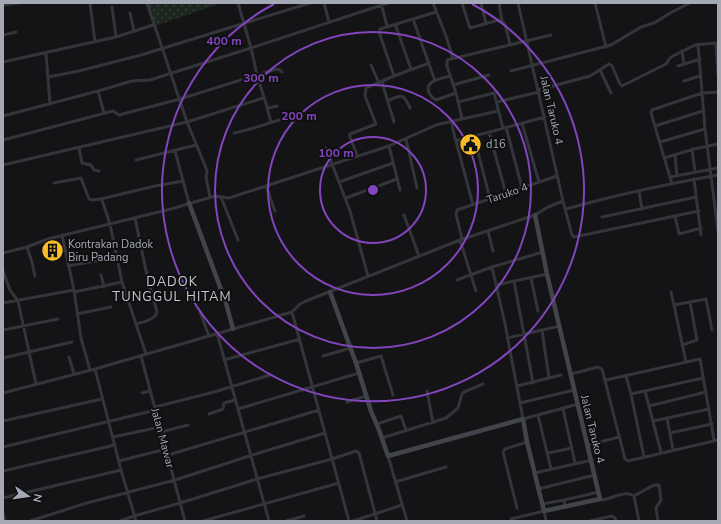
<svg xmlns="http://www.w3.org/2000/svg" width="721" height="524" viewBox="0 0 721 524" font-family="'Nunito Sans',sans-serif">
<defs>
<pattern id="grass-dots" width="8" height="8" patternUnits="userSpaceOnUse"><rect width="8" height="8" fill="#1d251f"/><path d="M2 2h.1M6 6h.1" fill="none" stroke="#3b423d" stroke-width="1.8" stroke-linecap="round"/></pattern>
</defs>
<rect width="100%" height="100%" fill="#141315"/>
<path fill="url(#grass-dots)" d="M148,3h68v2l-61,21z"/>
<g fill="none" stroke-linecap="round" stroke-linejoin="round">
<path stroke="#34353b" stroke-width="3" d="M90,3l5,39
M147,3l40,119 19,46 1,4 -1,5 4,20
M324,3l5,19
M381,3l6,23
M433,3l13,33 7,22
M462,3l8,25 29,-8 3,1 3,3 5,20
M481,3l5,20
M499,3l3,18
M595,3l11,44
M3,5l15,-2
M112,7l4,30
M130,13l4,18
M413,19l22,62
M395,24l16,45
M3,35l13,-3
M698,44l7,85 13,102
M682,51l2,13
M46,53l4,51
M3,62l113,-25 37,-12
M371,65l8,18
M678,66l22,-7
M600,70l11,23
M511,71l100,-26 30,-18 13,-4 18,-11 18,-9
M394,76l-14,-41v-6l56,-17
M450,76c-9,3 -26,4 -21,17 2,3 3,5 7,7l20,-7
M48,77l31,-6 62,-16 169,-52
M684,81l16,-5
M382,82l12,40
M453,85l36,-10
M538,90l52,-14 19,-12 3,2 8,18 2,2 44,-22 4,-6 3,-2 22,-11 21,-2 2,32
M98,91l6,22
M387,101c15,-6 16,-9 23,7
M458,102l36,-9 9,35
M497,102l42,-10
M277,106l-8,2 -2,-1 -10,-32 -6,-27 137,-45
M267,108l4,14
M3,116l95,-25 34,-10 18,-1 101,-32 -13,-45
M462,119l36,-8
M452,121l1,9 20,75
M522,123l17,59
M655,126l48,-15
M506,127l16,61
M489,132l17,62
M234,133c20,-4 39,-12 60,-17
M474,136l16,63
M406,139l11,49
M3,140l110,-29 6,4 61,-16 96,-30 4,1 2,2
M456,141l89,-24
M660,142l45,-13
M389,146l11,44
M79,148l3,15 9,2 3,5 5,1
M326,148l24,63 18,65
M692,149l3,23
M175,151l14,52
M357,155l-7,-18v-3l26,-10 -11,-28 1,-8 28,-12 35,-13
M675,155l2,21
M664,158l30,-9 24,-5
M136,160l60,-15
M3,165l184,-43 76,-24
M670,177l48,-9
M694,179l7,56
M339,182l54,-19
M54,183l27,-5 8,21 3,1 8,-1 2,1 8,24 12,58 24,72
M672,184l-21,-71 1,-3 50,-17 16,-1
M266,186l9,25
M639,191l3,18
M221,197l17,43
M346,198l51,-19
M101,199l54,-13 28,-5
M563,201l9,34 2,2 125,-26
M566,209c50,-14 101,-25 152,-34
M404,215l15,41
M675,216l4,18 22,-6
M602,217l94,-20
M135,218l13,62 9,32c-2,8 -14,10 -21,12
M488,231l5,20
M62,235l12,55 7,48 9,32
M462,239l-6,-25 1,-4 100,-34
M460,240l16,51
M27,247l5,15 3,14
M3,253l24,-6 21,-8 123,-30 44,-13 14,2 160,-52 47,-21 26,-6 -6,-26 -9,-27v-6l104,-25
M68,266l50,-9
M3,271l7,19 8,11 18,83
M101,275l3,12
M531,278l7,33
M457,280l35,-13
M514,281l19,102
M496,285l51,-11
M74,292l48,-10
M671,292l3,13
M3,303l71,-13
M200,312l9,24
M292,312l57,209
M77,314l34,-7
M3,330l55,-11
M542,330l7,48
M217,333l52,188
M507,338l53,-12
M682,345l15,-5 -7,-38
M141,356l44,165
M323,356l28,-8
M69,357l5,17
M3,358l69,-16
M224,360l76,-21
M686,362l-12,-57 32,-6 6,31
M356,363l25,-7 12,39
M95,369l26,101 15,51
M571,374l27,-7 4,2 23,90 3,2 90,-21
M626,376l5,18 72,-16
M606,380l94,-21 14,81
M517,386l44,-11
M427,391l6,32
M645,391l16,61
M3,393l92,-24 197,-57 8,-8 6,-3 154,-61 75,-25 13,-8 15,-6 -45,-198
M142,393l8,-2
M631,394l13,63
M347,402l19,-6
M520,403l54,-13
M649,406l57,-14
M155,407l59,-15 56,-17
M238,409l121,-36
M563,409l12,54
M209,414l14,-5 1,-6 11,-3
M538,415l-15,4 -18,-95 -13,-57 51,-15
M667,418l6,32
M3,421l99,-22
M653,421l56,-12
M377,424l24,-8 5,14
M161,432l27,-7
M670,433l42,-9
M113,437l47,-10
M382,438l64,-20 12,-10 4,-14 2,-2 19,-8
M588,445l31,-8
M3,447l153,-37
M548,453l24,-5
M168,455l151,-45
M388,456l19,65
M119,461l47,-12
M551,469l-13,-54 40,-11
M3,471l112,-26
M535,473l57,-13
M395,482l51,-15
M538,489l57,-14
M634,496l20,-11h5l2,15 -5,8 2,13
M3,498l118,-28
M600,499l3,1c10,-2 22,-10 31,-4l5,25
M564,500l35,-8
M542,504l22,-4 1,7
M517,508l-14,-56 2,-3 22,-7
M3,513l2,8
M511,519l33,-8 2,10
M30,521l57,-18 88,-23 87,-28 63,-19
M120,521l14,-5 46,-13 77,-24 75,-20 24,-8 3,2 18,68
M203,521l136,-38
M286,521l18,-5
M353,521l49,-16
M590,521l22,-5 3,2 1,3"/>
<path stroke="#42444b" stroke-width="4.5" d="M189,203l37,100 7,26
M330,292l26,71 15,48 8,19 9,26 135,-37 4,23 17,69 56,-12 -53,-225 -12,-59"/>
</g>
<g fill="none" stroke="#8345bd" stroke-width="2">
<circle cx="373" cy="190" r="53"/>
<circle cx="373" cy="190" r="105"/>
<circle cx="373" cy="190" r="158"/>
<path d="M472 4A211 211 0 1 1 274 4"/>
</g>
<defs>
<symbol id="civic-disc" viewBox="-11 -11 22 22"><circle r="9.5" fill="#f9bb28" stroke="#0f0f10"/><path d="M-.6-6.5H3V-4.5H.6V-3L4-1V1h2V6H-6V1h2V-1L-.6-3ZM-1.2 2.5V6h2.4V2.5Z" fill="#111"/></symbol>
<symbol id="building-disc" viewBox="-11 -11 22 22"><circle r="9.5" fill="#f9bb28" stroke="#0f0f10"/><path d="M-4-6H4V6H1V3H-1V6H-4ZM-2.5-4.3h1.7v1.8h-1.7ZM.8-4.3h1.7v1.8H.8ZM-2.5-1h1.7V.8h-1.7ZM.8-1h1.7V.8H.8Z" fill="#111"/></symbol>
</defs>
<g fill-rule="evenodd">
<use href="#civic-disc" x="458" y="132" width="25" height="25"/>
<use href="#building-disc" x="40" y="238" width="25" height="25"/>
</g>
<g text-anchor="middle" stroke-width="4" stroke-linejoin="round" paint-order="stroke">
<g font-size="11" fill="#a5a9b6" stroke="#0f0f10">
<text transform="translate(552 110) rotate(77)" y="4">Jalan Taruko 4</text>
<text transform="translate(507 193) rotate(-19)" y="4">Taruko 4</text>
<text transform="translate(593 429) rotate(76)" y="4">Jalan Taruko 4</text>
<text transform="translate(163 438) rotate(75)" y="4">Jalan Mawar</text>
</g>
<g font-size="11" fill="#a5a9b6" stroke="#0f0f10" text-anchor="start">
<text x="486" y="148">d16</text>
<text x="68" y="248">Kontrakan Dadok<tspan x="68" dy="13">Biru Padang</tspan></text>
</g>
<g font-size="13" letter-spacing="1" fill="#c6c9d2" stroke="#0f0f10">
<text x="172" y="286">DADOK<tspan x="172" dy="15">TUNGGUL HITAM</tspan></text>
</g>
</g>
<circle cx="373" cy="190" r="6" fill="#8345bd" stroke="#0f0f10" stroke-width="2"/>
<g font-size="12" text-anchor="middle" font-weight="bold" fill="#8345bd" stroke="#0f0f10" stroke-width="4" stroke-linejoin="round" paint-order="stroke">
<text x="224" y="45">400 m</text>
<text x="261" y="82">300 m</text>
<text x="299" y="120">200 m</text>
<text x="336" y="157">100 m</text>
</g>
<rect width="721" height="524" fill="none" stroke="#a5a9b6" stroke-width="8"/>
<g transform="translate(28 496) rotate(103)" stroke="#0f0f10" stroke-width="3" paint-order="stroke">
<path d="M0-3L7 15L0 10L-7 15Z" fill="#a5a9b6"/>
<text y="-6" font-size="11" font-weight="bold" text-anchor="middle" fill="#a5a9b6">N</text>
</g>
</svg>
